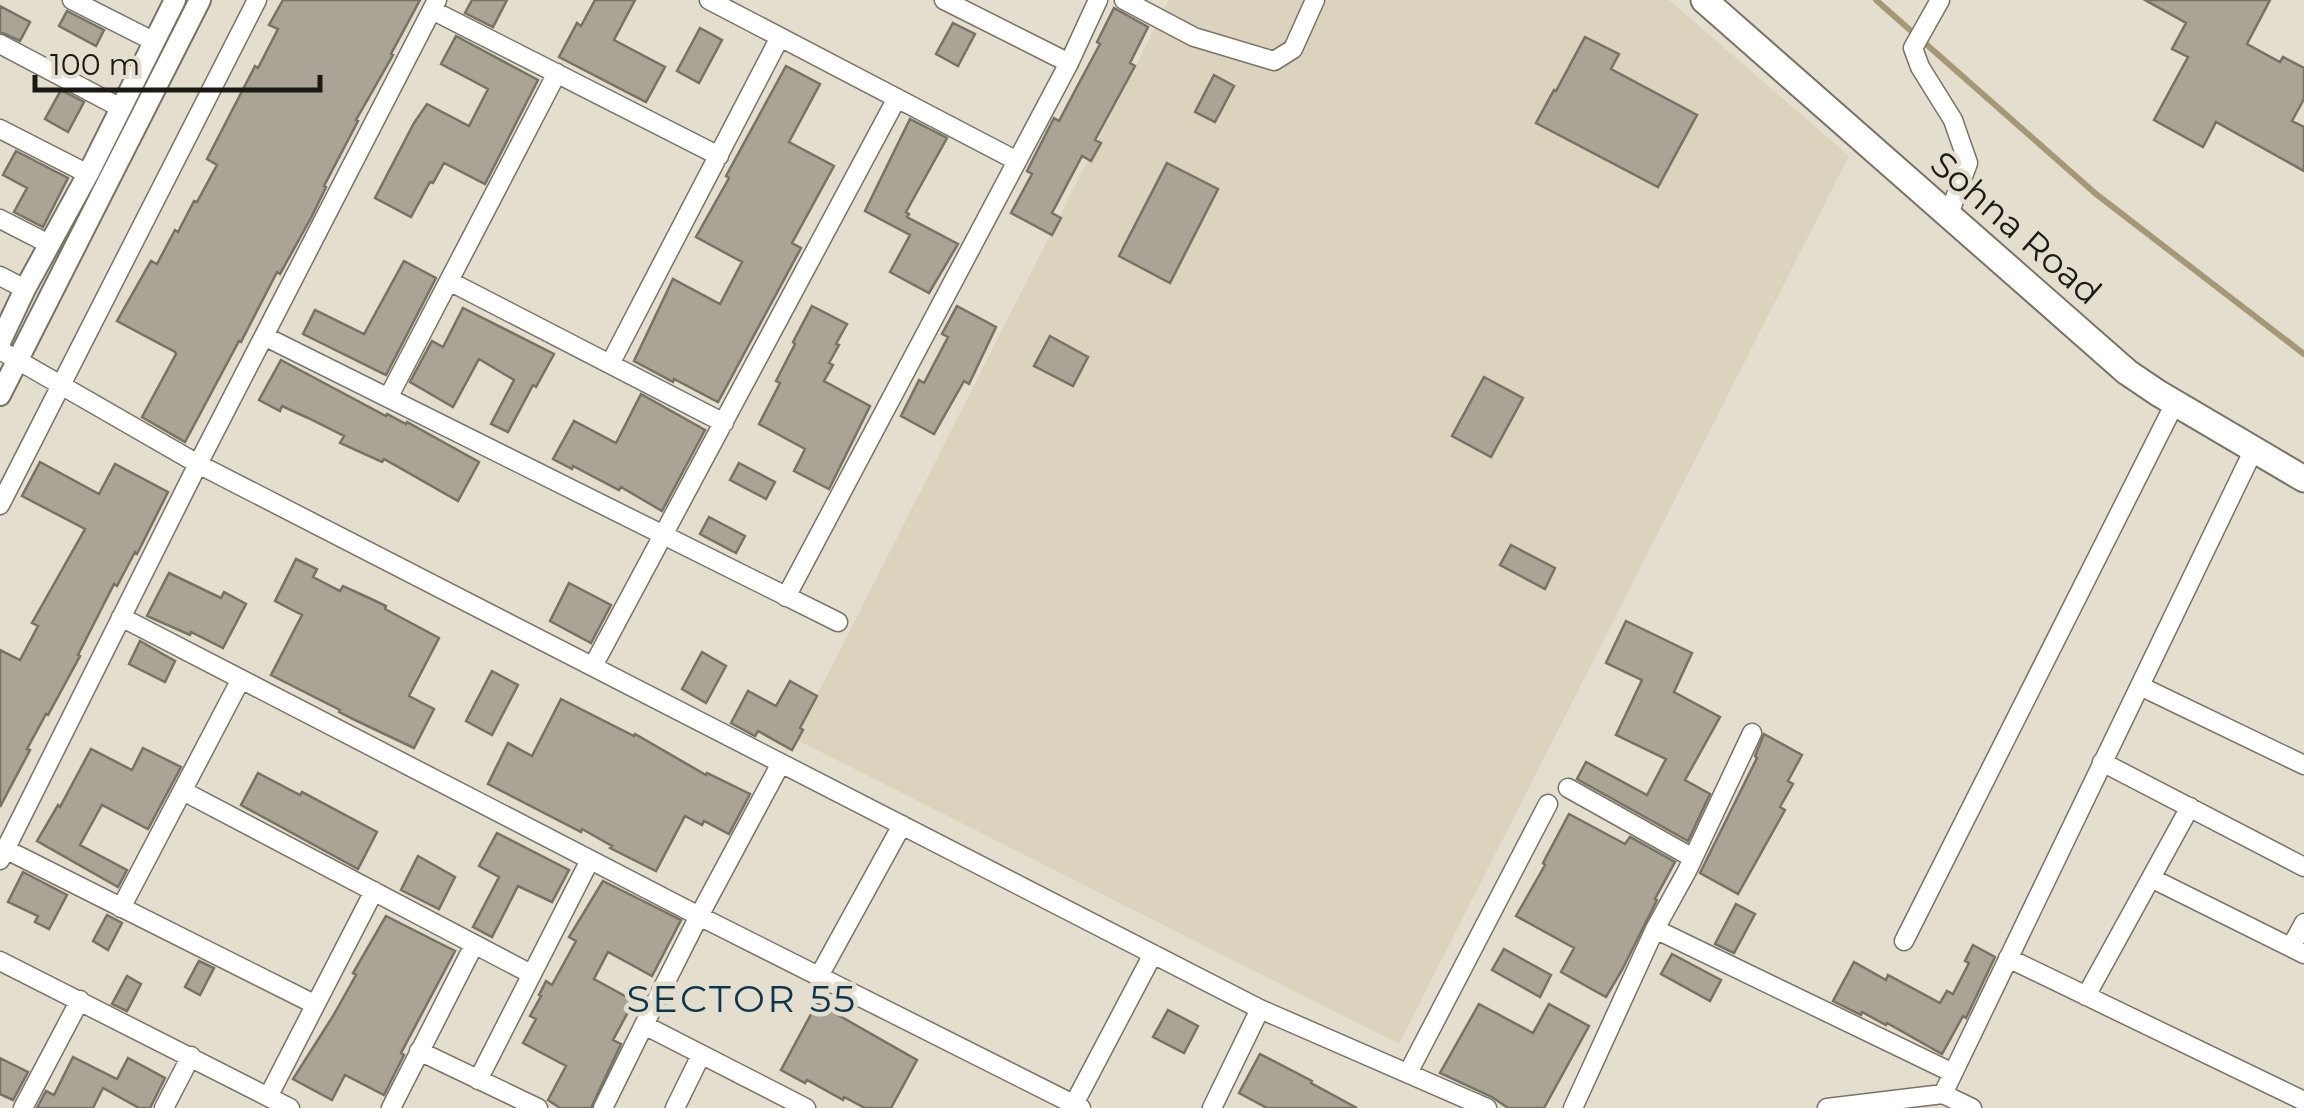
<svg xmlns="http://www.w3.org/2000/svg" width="2304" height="1108" viewBox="0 0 2304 1108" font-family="Montserrat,sans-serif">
<rect width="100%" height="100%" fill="#e4decf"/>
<path fill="#dcd3be" d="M1169,0h500l180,156 -450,888 -604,-305z"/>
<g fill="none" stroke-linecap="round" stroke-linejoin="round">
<path stroke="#a69877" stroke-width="6" d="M1876,0l220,194 208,160"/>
</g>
<path fill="#a9a495" stroke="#787265" stroke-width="2.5" d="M283,0h137l-29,54 2,1 -37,65 2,1 -34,65 2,1 -14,29 -32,58 -3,-2 -36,70 -2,-1 -54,101 -43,-25 34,-63 -1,-2 -58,-31 34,-60 6,3 18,-34 3,2 16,-31 3,1 20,-37 -10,-6 48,-93 3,2 20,-39 -9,-4z
M472,0h35l-14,27 -28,-14z
M595,0h40l-21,40 51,27 -19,35 -87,-45 18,-34 4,3z
M2145,0h125l-23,44 33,18 3,-5 21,11v31l-12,22 12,6v44l-88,-49 -13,25 -49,-27 34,-63 -16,-8 14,-26z
M0,6l30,16 -10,19 -20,-9z
M1114,8l34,19 -18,36 5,3 -40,74 6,3 -10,18 -9,-5 -30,57 9,5 -9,17 -41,-22 21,-39 -5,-3 27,-53 5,3 19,-36 22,-41 -3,-2z
M67,11l37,19 -8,16 -37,-20z
M953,23l22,11 -17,32 -22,-12z
M700,28l22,12 -23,43 -22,-12z
M456,36l82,44 -53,104 -41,-21 -11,20 -3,-1 -19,35 -36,-19 39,-75 13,-19 42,22 19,-37 -47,-25z
M1585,37l34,17 -8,15 86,46 -39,72 -122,-64 18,-33 2,1z
M786,66l34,18 -31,58 45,24 -42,77 9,5 -83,154 -44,-23 -1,3 -39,-21 39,-82 47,25 22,-42 -46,-25 33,-59 -3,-2z
M1214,75l20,11 -19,36 -20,-10z
M61,90l23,12 -16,30 -23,-13z
M910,119l37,19 -41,74 3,2 -2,3 51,27 -29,49 -39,-21 20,-37 -45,-24z
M16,151l52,27 -25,49 -29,-15 13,-24 -24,-13z
M1167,163l51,26 -48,94 -51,-27z
M404,261l32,17 -50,97 -83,-41 12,-24 49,24z
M812,306l35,18 -11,20 3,1 -10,18 4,2 -9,16 46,25 -41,83 -35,-18 11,-22 -46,-25 21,-41 -4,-2 19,-37 -2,-2z
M957,306l39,21 -27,57 -5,-3 -30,53 -33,-18 18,-36 5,3 24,-46 -6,-3z
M463,308l91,46 -18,33 -3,-2 -25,47 -17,-8 23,-44 -35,-21 -26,48 -43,-25 22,-41 11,6z
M1050,336l38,21 -15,29 -39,-20z
M281,360l105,56 1,-2 19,10 1,-2 72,40 -21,39 -74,-42 -2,3 -42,-19 4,-7 -36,-18 -26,-12 -2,5 -21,-11z
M1484,377l39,21 -32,59 -39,-21z
M641,394l64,36 -43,81 -41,-24 -2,3 -46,-24 -1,3 -19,-10 21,-38 42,22z
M40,462l59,32 16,-30 53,28 -31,62 -2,-2 -18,34 -3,-2 -36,71 2,1 -32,59 -2,-1 -19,35 3,1 -30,57v-157l20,10 18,-34 -6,-3 53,-94 -63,-33z
M739,463l36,19 -9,17 -36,-19z
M709,517l36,19 -9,17 -36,-19z
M1511,545l44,23 -10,21 -45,-24z
M296,559l21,10 -4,8 27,14 3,-5 24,11 19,9 -1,3 54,29 -30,58 25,13 -20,39 -57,-27 -18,-9 1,-2 -69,-35 31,-60 -27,-14z
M169,573l52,25 3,-6 22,12 -23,44 -32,-16 -1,3 -43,-19z
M569,583l42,22 -20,38 -41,-22z
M1626,621l66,32 -18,39 46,25 -35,63 25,14 -22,47 -111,-62 9,-17 61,33 19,-36 -50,-24 26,-55 -36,-17z
M140,641l35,20 -10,21 -36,-18z
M702,652l24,14 -20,37 -24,-14z
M492,671l26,14 -26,50 -26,-14z
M790,681l27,15 -17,32 3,2 -11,20 -34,-19 -3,5 -24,-13 17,-32 28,15z
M561,699l73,37 1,-2 71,41 1,-2 43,21 -21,40 -25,-13 -2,4 -17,-9 -29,55 -46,-23 2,-2 -30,-17 -1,3 -93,-48 20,-41 24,13z
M1764,734l38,21 -14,26 5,3 -13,23 5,3 -47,84 -38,-21 57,-115 -2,-2z
M143,748l38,19 -33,62 -46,-24 -22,40 47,25 -9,17 -81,-46 21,-36 2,2 31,-58 41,21z
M258,773l42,22 2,-3 75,40 -19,37 -117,-64z
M1569,814l56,30 5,-7 45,25 -20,37 2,1 -35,70 -16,27 -45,-25 13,-24 -58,-32 29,-51 -2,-2z
M497,833l72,37 -17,32 -34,-16 -26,51 -19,-10 26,-50 -20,-11z
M418,856l37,21 -16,32 -38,-19z
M23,872l44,23 -18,34 -14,-7 3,-6 -30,-14z
M603,881l78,39 -29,56 -44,-24 -14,27 40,22 -21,39 8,4 -30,64h-31l-12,-8 18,-34 -43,-23 13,-24 -6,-3 11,-20 -2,-1 7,-14 6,4 24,-44 -7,-4z
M1736,904l19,10 -21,39 -19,-9z
M107,915l15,8 -14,27 -15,-9z
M386,916l69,35 -54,102 3,2 -20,40 -39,-20 -13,25 -39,-21 40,-63 23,-41 -3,-2z
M1973,945l22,12 -29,61 -3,-2 -21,38 -55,-31 -1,2 -24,-13 -1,3 -28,-14 21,-39 32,18 2,-5 52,28 7,-12 6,3 16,-31 -4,-2z
M1504,949l47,26 -11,22 -48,-27z
M1672,954l49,26 -11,21 -49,-27z
M199,961l15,7 -14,27 -15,-8z
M127,976l14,8 -14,27 -15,-7z
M817,1003l100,57 -26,48h-26l-21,-11 -1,3 -36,-20 -2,3 -24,-13z
M1479,1004l54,29 16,-29 40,22 -45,82h-36l-16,-11 -52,-24z
M1168,1010l30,16 -14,27 -31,-16z
M1260,1054l52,27 -1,2 46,25h-90l-28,-15z
M73,1057l44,22 11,-21 37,20 -15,30h-11l-36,-20 -10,20h-56l9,-17 8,4z
M0,1058l28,14 -15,28 -13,-6z"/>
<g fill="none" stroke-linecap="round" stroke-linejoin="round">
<defs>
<path id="minor" d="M72,0l81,41
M709,0l308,161
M944,0l125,63
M1124,0l70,37 80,24 19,-12 22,-49
M1940,0l-27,48 7,19 33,53 15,43 -19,51
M432,10l287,146
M0,44l119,63
M0,129l88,45
M0,219l49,25
M0,276l25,13
M449,281l275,142
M264,336l574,286
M0,350l198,114 1062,545 227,99
M610,364l170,-327
M388,398l169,-325
M0,505l257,-505
M786,597l283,-534 29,-63
M121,617l578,299 382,192
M593,666l304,-568
M2140,686l164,79
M2102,762l202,105
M781,763l-82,153 -55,109 162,83
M1568,788l125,70
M183,791l348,183
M5,849l309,155
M0,860l198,-396 239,-464
M2151,878l153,76
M121,908l120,-229
M1655,929l298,144
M1904,941l271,-538
M2291,947l13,-24
M2008,958l296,143
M0,961l290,147
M819,976l83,-151
M2086,996l104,-189
M419,1051l119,57
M1408,1073l140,-269
M478,1080l112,-220
M1943,1094l311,-645
M268,1097l106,-206
M1074,1104l79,-150
M23,1108l57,-108
M164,1108l27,-52
M391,1108l83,-163
M603,1108l41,-83
M675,1108l26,-53
M1212,1108l48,-99
M1573,1108l82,-179 32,-58 65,-138
M1827,1108l116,-14 29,14"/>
<path id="tertiary" d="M0,342l25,-53 63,-115 87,-174
M0,395l200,-395"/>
<path id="secondary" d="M1704,0l423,372 31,21 146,86"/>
</defs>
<use href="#minor" stroke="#797366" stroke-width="21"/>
<use href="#tertiary" stroke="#797366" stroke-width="24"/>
<use href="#secondary" stroke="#797366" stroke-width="29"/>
<use href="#minor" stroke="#fff" stroke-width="18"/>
<use href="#tertiary" stroke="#fff" stroke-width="20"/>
<use href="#secondary" stroke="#fff" stroke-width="25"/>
</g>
<g text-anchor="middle" stroke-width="9" stroke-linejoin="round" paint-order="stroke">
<g font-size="35" fill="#1b1913" stroke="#e4decf">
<text transform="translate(2016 228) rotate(41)" y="12">Sohna Road</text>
</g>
<g font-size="38" letter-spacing="2.5" fill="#0d364d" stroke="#e4decf">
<text x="742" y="1012">SECTOR 55</text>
</g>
</g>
<path d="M35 75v15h285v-15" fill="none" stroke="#1b1913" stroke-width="5"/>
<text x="50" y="75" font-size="30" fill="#1b1913" stroke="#e4decf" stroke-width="8" paint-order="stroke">100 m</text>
</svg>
